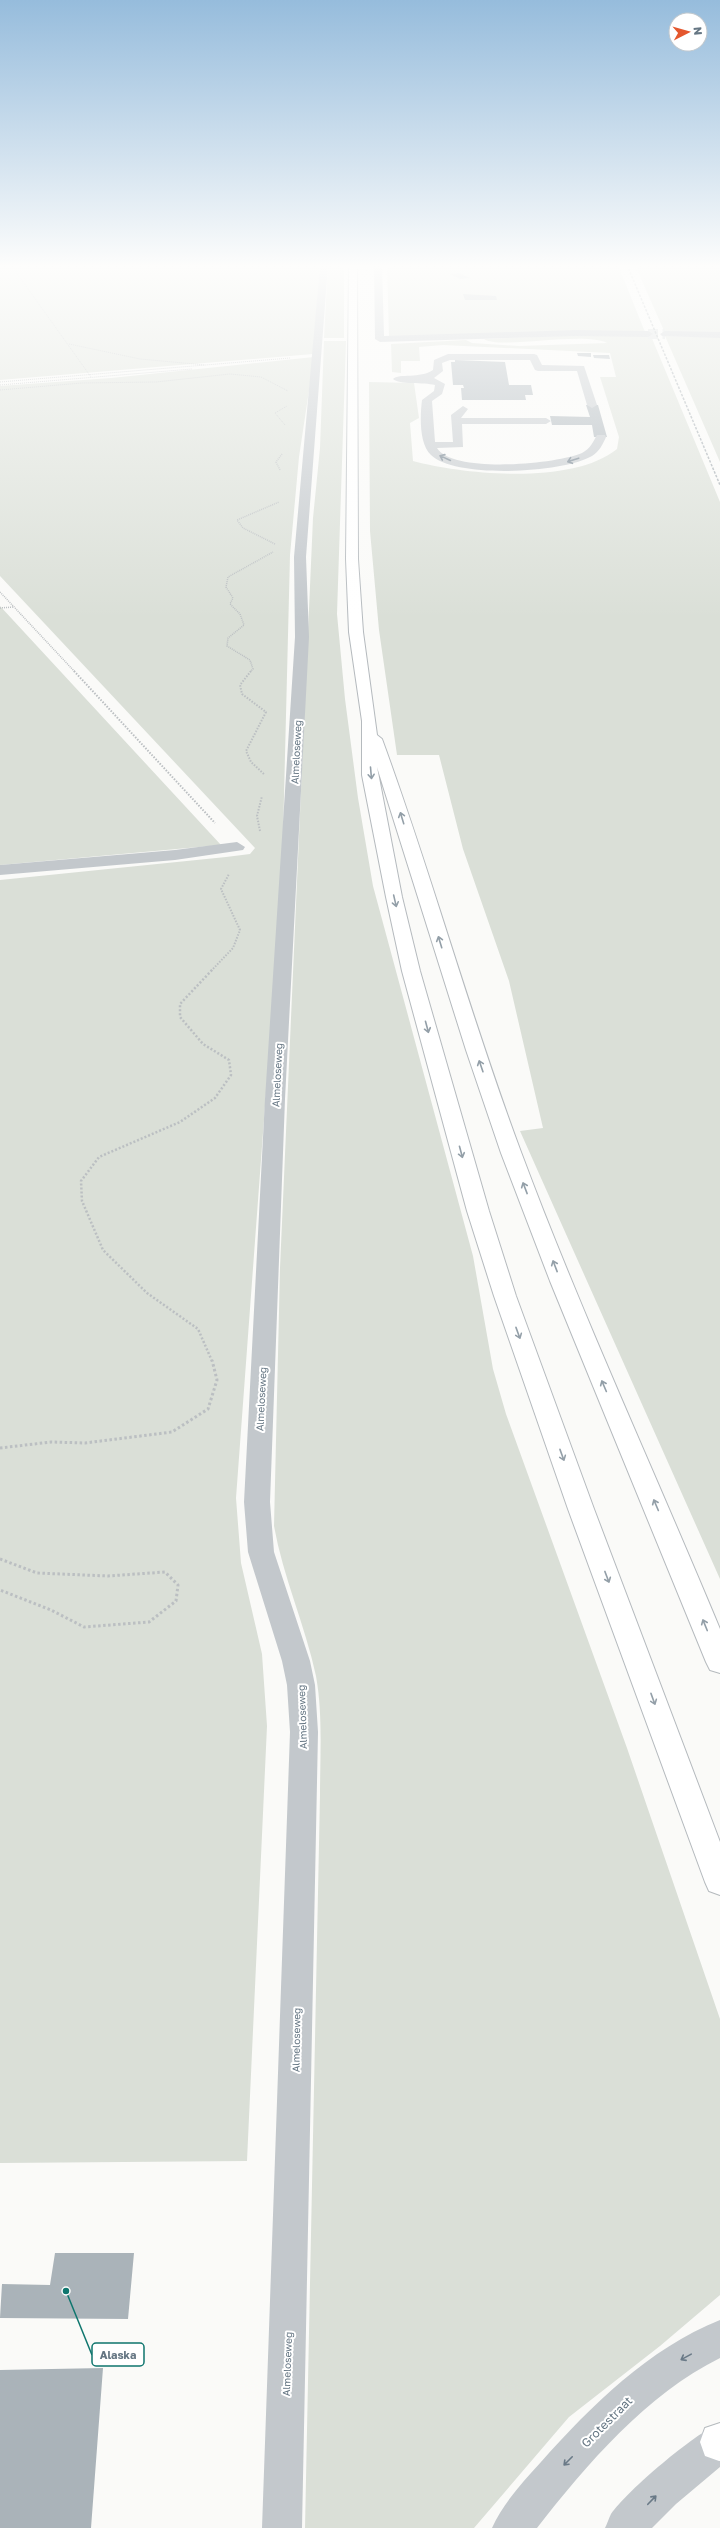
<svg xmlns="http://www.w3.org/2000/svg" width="720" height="2528" viewBox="0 0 720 2528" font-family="'Golos Text',sans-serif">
<rect width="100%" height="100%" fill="#fafaf8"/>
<path fill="#dadfd7" d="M8,265h312l-7,89 -313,26v-114z
M328,265h16v73h-20z
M387,265h231l27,67 -256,5z
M635,265h85v69l-55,-1z
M581,335l70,1 69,166v1077l-200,-448 23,-3 -34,-147 -46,-132 -24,-94h-42l-18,-125 -9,-99 -1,-149 45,1 5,35 -9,5 3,38c53,14 160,24 204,-12l2,-12 -19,-60h16l-6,-24 -167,-8 -24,2 1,14h-19v12l-9,-1 -1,-28 75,-4 6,3 47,3 88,-3c-24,-12 -107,7 -123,-4z
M665,336l55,1v125z
M324,341h22l-9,273 8,85 13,99 15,88 100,370 20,113 13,45 121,334 93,271v276l-60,51 -91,71 -95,111h-169l15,-733c0,-39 3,-80 -4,-119 -11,-51 -33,-99 -42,-150l6,-258 33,-750 7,-70z
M314,357l-15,100 -9,98 -8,321 -46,622 5,65 21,91 5,72 -20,435 -247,2v-1283l226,-23 24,-3 5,-6 -255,-272v-190l111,-8z
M0,606l221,239 -221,20z"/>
<path fill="#aab3b9" d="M459,273l11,5 -10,1 -10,-5z
M463,294l33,2 1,4h-32z
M577,353h14v4l-13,-1z
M593,355h16l1,4 -16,-1z
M455,360l50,2 4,23h22l2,10h-8l1,5h-64l-1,-12h3l-1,-3h-10l-2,-23h4z
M586,405h12l9,32h-13l-2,-12h-40l-2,-9 40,1z
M55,2253h79l-6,66 -128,-1 2,-34 48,1z
M103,2368l-12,160h-91v-158z"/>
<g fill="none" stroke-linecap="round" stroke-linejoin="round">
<path stroke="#d5d9db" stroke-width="10" stroke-dasharray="10 4.5" stroke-linecap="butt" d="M648,334h17"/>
<defs>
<path id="major" d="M349,265h8l1,294 5,73 14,103 5,4c50,136 88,277 139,413 60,161 133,318 199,477v44l-10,-3 -4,-8 -156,-381 -49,-128 -35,-103 -89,-283 25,130 18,74 69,240 27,85 78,213 126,333v53l-11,-4 -4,-9 -137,-373 -74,-213 -27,-85 -65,-240 -16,-74 -24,-122v-54l-13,-89 -3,-73z
M720,2423v38h-1l-14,-5 -5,-14 5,-14z"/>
</defs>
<use href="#major" stroke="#b5babe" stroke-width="2"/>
<path stroke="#bbbfc2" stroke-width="1" stroke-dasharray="1 1" stroke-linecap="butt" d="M11,265l80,112
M69,344l71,15 65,6
M0,382l290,-24
M0,385l192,-16
M0,390l82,-7 74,-1 74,-8 31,3 27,14
M285,425l-10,-12 12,-7"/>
<path stroke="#bbbfc2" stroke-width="1.5" stroke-dasharray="1 1" stroke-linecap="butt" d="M280,470l-4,-8 6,-8
M275,544l-32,-16 -6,-8 42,-18
M0,592l75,80
M0,608l13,-1
M250,672l3,-3 -3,-9 -23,-14 1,-8 16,-13 -4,-11 -10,-10 3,-6 -7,-11 2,-10 45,-25"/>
<path stroke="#bbbfc2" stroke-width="2" stroke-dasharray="1.5 1.5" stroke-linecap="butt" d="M74,671l141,152
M251,671l-11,14 2,9 24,18 -20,39 5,11 14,13
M260,831l-3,-15 5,-20
M211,971l22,-23 7,-18 -19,-41 8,-15"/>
<path stroke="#bbbfc2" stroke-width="2.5" stroke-dasharray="2 2" stroke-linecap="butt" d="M212,970l-32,34v13l23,27 26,16 2,15 -16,23 -35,24 -81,35 -18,24 1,20 21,49 44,43 51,36 14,32"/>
<path stroke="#bbbfc2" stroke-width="3" stroke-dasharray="2.5 2.5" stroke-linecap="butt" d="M0,1448l51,-6 34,1 87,-11 36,-23 9,-29 -5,-20
M0,1559l37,14 71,3 57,-4 13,13 -2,16 -27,21 -65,5 -33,-17 -51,-20"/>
<path fill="#c3c8cc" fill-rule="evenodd" d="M320,265h8l-22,292 3,80 -24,462 -15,403 4,50 36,109 5,24 3,47 -16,796h-40l28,-796 -3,-47 -5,-24 -34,-109 -4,-50 21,-403 30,-462 -1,-80z
M374,265h8l2,71 192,-6 72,1 5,3 -5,3 -72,-1 -196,6 -5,-3z
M665,331l55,1v6l-58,-2 -2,-2z
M448,354h86l3,1 5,10 42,1 13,39 -5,3 -5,-3 -10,-34h-39l-3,-1 -5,-10h-80l-8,3 1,8 -9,7 11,6 -3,10 -10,7 3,41h18l-2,-27 12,-9 5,3 -7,9h85l5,3 -5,3h-84l1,23 -26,1c16,26 120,16 145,5 8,-4 11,-11 15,-18h8l1,2c-3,7 -7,15 -14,19 -29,17 -136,23 -161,-1 -12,-11 -11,-39 -9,-55l12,-9 1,-6c-11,-3 -36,0 -42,-6 6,-6 27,0 40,-9l1,-10z
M237,842l8,5 -2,3 -68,10 -175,15v-10l175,-15z
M720,2320v38c-73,36 -133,106 -183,170h-45c11,-25 31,-46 49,-66 51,-57 107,-113 179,-142z
M720,2423v44l-44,37 -24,24h-47c2,-4 4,-10 6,-14 17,-24 83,-80 109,-91z"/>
<use href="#major" fill="#fff" fill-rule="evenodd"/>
<path stroke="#a2aab0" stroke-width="1.5" stroke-dasharray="2.5 1.5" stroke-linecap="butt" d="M627,265l93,220"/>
</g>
<defs><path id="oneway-shaft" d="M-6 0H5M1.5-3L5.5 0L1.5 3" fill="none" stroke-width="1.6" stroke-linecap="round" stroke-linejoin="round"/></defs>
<g stroke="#6a7a87">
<use href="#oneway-shaft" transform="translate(445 458) rotate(-155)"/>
<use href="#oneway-shaft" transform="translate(573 460) rotate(162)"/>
<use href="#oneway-shaft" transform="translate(686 2357) rotate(151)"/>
<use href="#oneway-shaft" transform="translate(568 2461) rotate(135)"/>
<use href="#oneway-shaft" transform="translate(652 2500) rotate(-46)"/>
</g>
<g stroke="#939fa8">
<use href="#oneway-shaft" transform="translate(371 773) rotate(85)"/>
<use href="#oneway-shaft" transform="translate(402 818) rotate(-107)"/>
<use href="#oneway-shaft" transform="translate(395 901) rotate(77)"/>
<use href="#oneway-shaft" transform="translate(440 942) rotate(-107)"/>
<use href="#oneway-shaft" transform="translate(427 1027) rotate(75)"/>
<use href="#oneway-shaft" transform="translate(481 1066) rotate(-109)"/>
<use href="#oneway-shaft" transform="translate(461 1152) rotate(75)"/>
<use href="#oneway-shaft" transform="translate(525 1188) rotate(-111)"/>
<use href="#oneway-shaft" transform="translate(555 1266) rotate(-111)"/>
<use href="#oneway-shaft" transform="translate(518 1333) rotate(70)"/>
<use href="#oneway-shaft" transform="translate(604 1386) rotate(-113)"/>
<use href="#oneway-shaft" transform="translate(562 1455) rotate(70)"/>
<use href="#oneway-shaft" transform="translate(656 1505) rotate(-113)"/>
<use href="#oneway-shaft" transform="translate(607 1577) rotate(69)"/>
<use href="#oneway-shaft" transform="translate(705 1625) rotate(-112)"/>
<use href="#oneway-shaft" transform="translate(653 1699) rotate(70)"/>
</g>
<linearGradient id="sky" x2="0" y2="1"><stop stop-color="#96bcdc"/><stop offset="0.43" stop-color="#fdfdfc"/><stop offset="1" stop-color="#fdfdfc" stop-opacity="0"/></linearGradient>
<rect width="720" height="619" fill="url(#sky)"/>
<g text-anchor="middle" stroke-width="4" stroke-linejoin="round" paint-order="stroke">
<g font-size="10" fill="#657683" stroke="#fff">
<text transform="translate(296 752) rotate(-87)" y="4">Almeloseweg</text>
<text transform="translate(277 1075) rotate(-87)" y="4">Almeloseweg</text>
<text transform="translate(261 1399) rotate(-87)" y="4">Almeloseweg</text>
<text transform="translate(302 1717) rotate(-92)" y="4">Almeloseweg</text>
<text transform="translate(296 2040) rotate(-89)" y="4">Almeloseweg</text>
<text transform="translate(287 2364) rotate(-88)" y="4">Almeloseweg</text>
</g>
<g font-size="12" fill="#657683" stroke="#fff">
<text transform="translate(607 2422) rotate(-45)" y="4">Grotestraat</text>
</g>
</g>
<path fill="none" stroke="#0f766e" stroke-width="1.5" d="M66 2291L92 2355"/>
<circle fill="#0f766e" stroke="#fff" stroke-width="1.5" cx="66" cy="2291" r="4"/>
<rect fill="#fff" stroke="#0f766e" stroke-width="1.5" x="92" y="2343" width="52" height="23" rx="4"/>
<g font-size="11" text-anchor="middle" font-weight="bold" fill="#657683">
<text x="118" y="2359">Alaska</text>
</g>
<g transform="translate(688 32) rotate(84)"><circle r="19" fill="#ffffff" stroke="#c1c8cd"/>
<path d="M0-3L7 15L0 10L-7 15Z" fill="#e4572e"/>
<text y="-6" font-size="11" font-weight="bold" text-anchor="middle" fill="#657683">N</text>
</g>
</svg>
